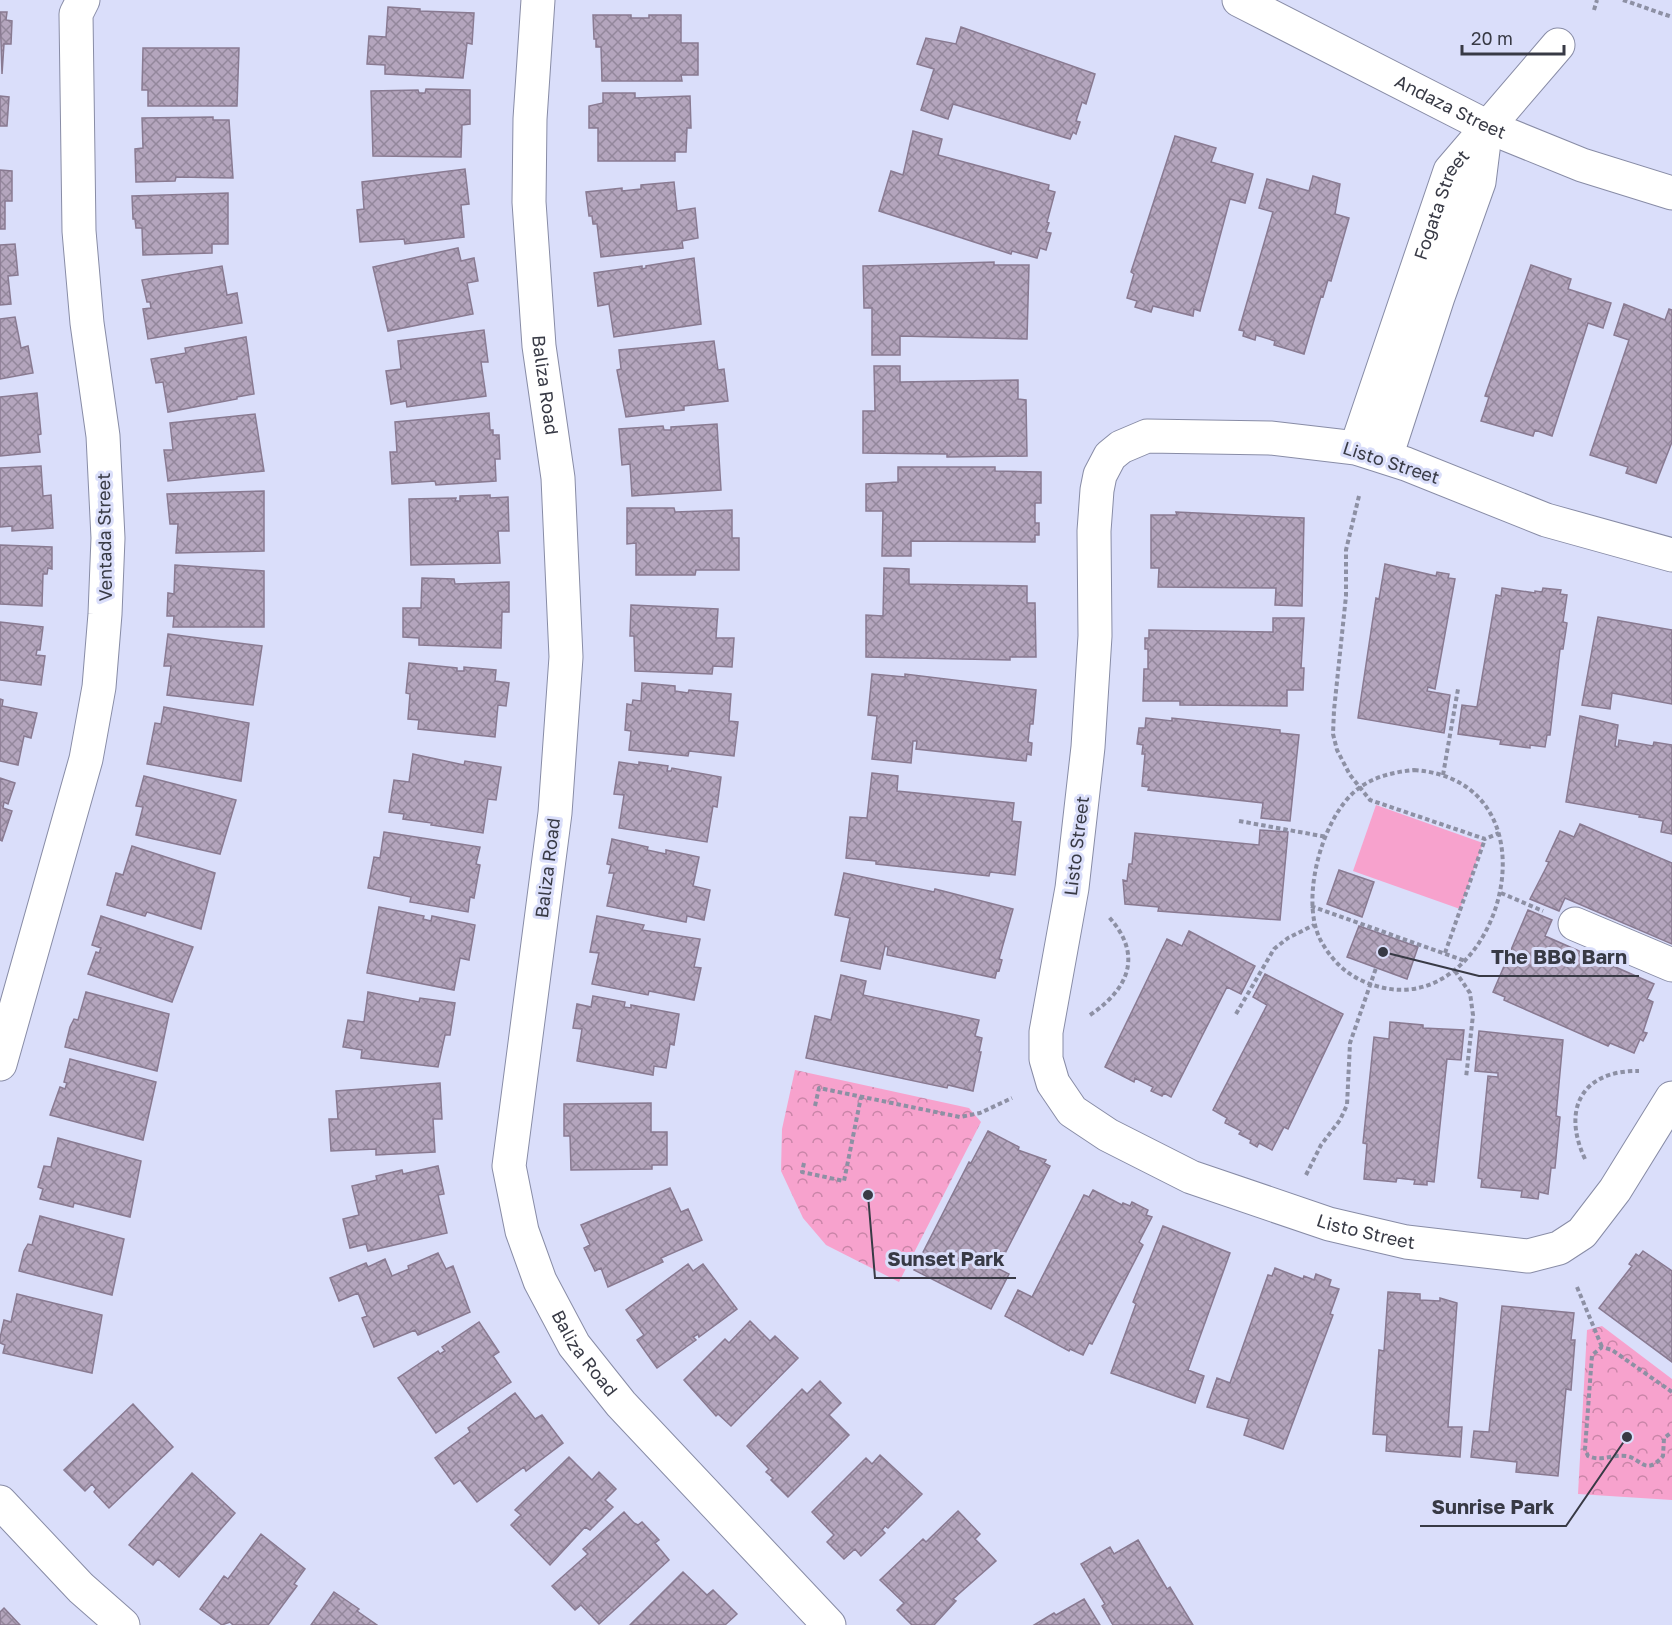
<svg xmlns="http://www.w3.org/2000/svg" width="1672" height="1625" viewBox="0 0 1672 1625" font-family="'Golos Text',sans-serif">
<defs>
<pattern id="forest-crowns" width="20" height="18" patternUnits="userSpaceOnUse" patternTransform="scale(1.5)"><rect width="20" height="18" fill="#f7a2cd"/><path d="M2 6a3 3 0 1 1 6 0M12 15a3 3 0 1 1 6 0" fill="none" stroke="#c985a8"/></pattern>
<pattern id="building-cross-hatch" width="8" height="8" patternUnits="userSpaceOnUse" patternTransform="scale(1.5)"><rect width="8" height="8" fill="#b4a5bd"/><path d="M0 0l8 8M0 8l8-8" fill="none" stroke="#93879b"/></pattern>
</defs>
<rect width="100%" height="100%" fill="#dadefa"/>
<path fill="url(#forest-crowns)" d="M795,1070l174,38 12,14 -82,160 -73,-37 -23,-27 -22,-47 1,-42z
M1602,1326l70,53v121l-94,-6 9,-164z"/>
<path fill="#f7a2cd" d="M1376,805l107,38 -23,66 -107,-38z"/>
<path fill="url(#building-cross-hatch)" stroke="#897a91" stroke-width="1.5" d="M388,7l32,2v2l54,2 -2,31 -5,-1 -4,35 -78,-4v-9l-18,-1 2,-28 17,1z
M0,12h7l-1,8 6,1 -1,23h-7l-2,30z
M593,15h38v3h18v-3h32v28h17v32h-17l1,6h-80l-1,-34h-5v-8h-2z
M961,27l134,47 -9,30 -4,-2 -6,19 4,1 -4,12 -3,-2 -3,7 -117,-35 -5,15 -27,-9 13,-41 -17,-5 9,-26 30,6z
M143,48h96l-2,58h-89v-16h-6z
M426,89l44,1v34l-8,1 -1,32 -88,-1 -2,-65 47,-1 1,3h6z
M603,93h32v5l55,-2 1,32h-4l-1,24h-11v9h-77v-33h-9v-22l14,-3z
M0,96l9,1 -2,29h-7z
M213,117v3h16l4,58 -57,-1 -1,4 -39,1 -1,-33 8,-1 -1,-30z
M913,131l29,8 -4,16 111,30 -1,5 7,2 -8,30 2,1 -3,9 5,1 -5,17 -6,-2 -3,10 -25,-7 -1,3 -132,-43 12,-40 12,4z
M1175,136l41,12 -5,14 42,12 -8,29 -15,-4 -30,112 -6,-2 -1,7 -40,-10 -2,6 -16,-5 2,-6 -10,-3 7,-24 -3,-2z
M465,169l4,35 -8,1 3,32 -59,7 -1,-5 -44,3 -3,-32 7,-1 -2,-27z
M0,170l12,1v30h-7v28h-5z
M1313,176l27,8 -5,30 14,4 -18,63 -3,-1 -5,17 -2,-1 -17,58 -30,-9 1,-4 -19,-6 -1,5 -12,-4 1,-5 -5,-1 34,-118 -14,-4 8,-29 42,12z
M674,182l3,29 18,-3 3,30 -16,3 1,7 -82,9 -4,-33h-4l-1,-8h-3l-3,-24 36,-4v3l19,-2v-4z
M228,193v51h-16v9l-69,2 -1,-27h-6l-1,-9h-2l-1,-23z
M15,244l3,31 -10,1 3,28 -11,1v-60z
M458,248l3,13 13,-3 4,23 -11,2 6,31 -85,17 -15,-64z
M694,258l7,66 -87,13 -5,-33 -11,2 -4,-33 48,-7v3l4,-1v-2z
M994,262v3h35l-2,74 -127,-3v19h-28v-47h-8l-1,-42z
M1531,265l40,14 -3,10 43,14 -8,25 -15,-5 -36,113 -17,-6 -2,6 -52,-15 8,-24 -4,-1z
M222,266l5,29 10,-2 5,30 -94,16 -5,-30 8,-1 -1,-6h-3l-5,-22z
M1624,304l41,16 4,-11 3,1v132l-16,41 -30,-10 2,-6 -38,-12 39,-115 -15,-5z
M15,317l6,31 7,-2 5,27 -33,6v-60z
M484,330l4,32h-7l5,34 -79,11 -1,-6 -15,3 -5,-33 15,-2 -3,-28z
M246,337l8,57 -17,3v2l-69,13 -5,-30 -7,1 -5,-24 35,-6 -1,-5z
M714,341l4,29 6,-1 4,32 -44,5v4l-58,7 -9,-47 4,-1 -2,-19z
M874,366h26v16l118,-2v19l8,1 1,56 -80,1v-3l-84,-1v-42h12z
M37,393l4,41 -3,1 2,17 -40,4v-59z
M489,413l1,17h3v5h6l1,24h-5l1,22 -60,4 -1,-4 -43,3 -2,-32h7l-2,-30z
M255,414l9,57 -96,10 -4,-31h9l-3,-27z
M717,424l4,66 -89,6 -2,-32 -8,1 -3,-36 44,-3 1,4h7v-3z
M41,466l2,30 8,-1 2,33 -41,3v-5l-12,1v-59z
M898,467h97v4l46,1v31h-6v20h4v12h-4v7l-124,-1v15h-29l1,-45h-17v-27l32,-2z
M264,491v60l-88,2 2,-29h-8l-3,-30z
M490,495v3l18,-1 1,34h-11l2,32 -89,2 -2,-66 47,-1 -1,3h5v-5z
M627,508h47l1,4 57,-2v28h7v32h-43l-1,5h-59v-32l-9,1z
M1176,512l128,6 -2,88 -27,-1 1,-17 -118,-1 1,-19h-8v-53h26z
M0,545l52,2v22l-4,-1 -1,6h-4l-1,32 -42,-2z
M1385,564l51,12 1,-4 12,2 -1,4 7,1 -20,110 -7,-2 -1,4 23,4 -6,38 -86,-15 18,-120 3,1z
M175,565l89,6v56h-91l1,-11h-7l1,-23 6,1z
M884,568l25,1v15l118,2v17h8l1,54h-26v3l-144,-3v-42l17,1z
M422,578l32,1 1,5 54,-2v30h-7l-1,36 -82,-3v-7l-16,-1v-29h18z
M1502,588l33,5v-2l7,1 1,-4 18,2 -1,4 7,1 -4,27 4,1 -4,26h-3l-10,86h-3l-2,12 -15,-2v3l-30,-4 1,-4 -43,-6 4,-29 15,2 19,-112 5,1z
M631,605l87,4 -2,29h18l-2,29 -19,-1 -1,8 -77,-3 -1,-35h-4z
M1598,617l74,13v74l-60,-11 -2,16 -28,-4z
M1273,618h31l-3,50h3l-1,22h-16v16l-107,-1v-4h-37l1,-32h4v-20h-3v-11h4v-8l124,2z
M0,622l43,5 -3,23h-3l-1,5 9,1 -4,29 -41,-5z
M168,634l94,12 -9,59 -86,-10 4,-29h-7z
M409,663l48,5v3h7v-4l32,3 -1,11 14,2 -3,23 -8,-1 -3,32 -77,-8 1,-9 -11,-1 2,-25 -4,-1z
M872,674l33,3v-3l131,16 -3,34h-3l-2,18 4,1 -1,12 -4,-1 -1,7 -110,-12 1,-8h-4l-2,22 -39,-4 5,-43 -9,-1z
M642,683l33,3v5l13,2 1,-3 42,4 -2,27 9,1 -4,34 -45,-5 -1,5 -59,-6 2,-19 -6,-1 2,-26 5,1 1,-5 8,1z
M0,699l3,1 -1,6 35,7 -6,25 -7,-2 -6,29 -18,-4z
M164,707l85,16 -8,58 -94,-17 8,-41 6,1z
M1580,716l38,9 -3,21 3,1 1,-7 34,6 1,-4 18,3v89l-11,-2 2,-11 -24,-4 1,-2 -74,-13z
M1146,718l26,3v-3l108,12v3l19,2 -9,86 -29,-3 2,-15 -115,-13 1,-3 -7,-1 3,-32h-3l1,-9 -6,-1 2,-16h6z
M413,754l51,11 1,-4 36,6 -5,33 -8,-1 -5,34 -52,-8 1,-2 -29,-4 1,-5 -15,-2 5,-32 15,2z
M619,762l20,3v-3l29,4 -1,5h4l1,-3 49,9 -4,30 -4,-1 -6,36 -88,-14 5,-33 -10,-1z
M872,773l26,3 -1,15 117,12 -2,18 9,1 -6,53 -25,-3 -1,4 -113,-12v-3l-30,-3 4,-41 17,1z
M144,776l92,24 -16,54 -84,-19 7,-28 -7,-1z
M0,778l15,5 -7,21 -4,-2 -1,6 9,3 -10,30 -2,-1z
M1580,824l92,39v81l-107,-46 -6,13 -29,-12 19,-37 -3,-1 14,-30 14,6z
M1260,830l28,2 -8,88 -122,-9 1,-4 -34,-3 -2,-24 4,1 2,-17h3l3,-31 124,12z
M384,832l96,15 -4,17 4,1 -6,33 -4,-1 -2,15 -58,-10 1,-5 -43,-9 6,-31 6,1z
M612,839l36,8 -1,3 19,4v-4l33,7 -6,29 17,4 -6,30 -17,-4 -1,6 -79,-16 7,-33h-5l2,-8 -4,-1z
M132,846l83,27 -14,56 -54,-17 -2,4 -38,-11 9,-32 7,2z
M1339,870l35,12 -12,35 -35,-13z
M844,873l90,19 1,-3 78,20 -14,50 3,1 -3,11 -2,-1 -2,8 -108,-23 1,-8 -3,-1 -5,23 -39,-8 9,-43 -15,-3z
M379,907l45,9 -1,3 8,2 1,-5 43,9 -6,35 -9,-2 -6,32 -87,-17z
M1528,910l24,10 -7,16 109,48 -7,15 6,3 -10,30 4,1 -4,8 -3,-2 -6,14 -24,-10 -2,3 -104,-46 1,-3 -12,-5z
M101,916l92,31 -21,55 -84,-28 8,-22 3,1 2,-5 -9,-3z
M597,916l47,9 -2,5 58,9 -6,28 7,1 -7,32 -45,-9 -1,4 -56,-11 7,-31 -9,-1z
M1359,926l59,21 -11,32 -60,-22z
M1189,931l66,35 -14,28 -14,-7 -56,110 -7,-4 -2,3 -11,-5 2,-4 -18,-9 -1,4 -29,-15 62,-128 15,7z
M1265,974l78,40 -55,115 -4,-2 -12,23 -13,-7 -2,4 -7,-4 1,-3 -12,-6 2,-3 -16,-8 2,-5 -14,-8 54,-105 -14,-8z
M841,975l25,6 -3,14 116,25 -4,16 7,2 -3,14h2l-8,39 -25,-6 -1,3 -141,-30 9,-42 16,4z
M86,992l83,22 -12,57 -92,-24 5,-20 4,-8 4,1z
M368,992l51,10 1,-4 35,5 -5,32h-5l-7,32 -77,-9 1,-8 -19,-3 5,-27 16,2z
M593,996l32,6 -1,5 7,1v-3l48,9 -5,31 -4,-1 -4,24 -12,-2 -1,9 -76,-14 5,-32 -9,-1 4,-24 14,3z
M1390,1022l33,3v3l41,2 -3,30 -14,-1 -13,123 -7,-1v4l-13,-1 1,-4 -18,-2 -1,4 -32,-3 3,-35 -4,-1 11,-106 15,2z
M1479,1031l84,9 -7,76 4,1 -5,51h-4l-3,26 -9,-2 -1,7 -17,-2 1,-6 -41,-4 1,-8 -4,-1 10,-102 10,1v-4l-23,-2z
M70,1059l86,23 -13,58 -93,-25 10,-28 5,2 2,-6 -3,-1z
M440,1083l2,36h-9l2,33 -59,3v-6l-45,2 -2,-32h9l-2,-28z
M651,1103v29h16v33h-15v4l-81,1 -1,-34h-6v-32z
M988,1131l31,16 -1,3 28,10 -2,3 6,3 -51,99 -8,-4 -2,3 20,10 -18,35 -77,-39 55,-108 2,1z
M58,1138l83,23 -11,56 -56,-14 -1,4 -33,-8 3,-10 -5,-2 6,-21 7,1z
M438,1166l6,28 -6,1 9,38 -79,18 -2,-7 -16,4 -7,-29 16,-4 -7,-29 25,-6 -1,-4 26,-6 1,4z
M670,1188l11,24 7,-3 14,31 -41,18 2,4 -55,25 -7,-19 -6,3 -11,-23 6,-3 -9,-20z
M1093,1190l29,15 1,-2 7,3 2,-4 16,8 -2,5 6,2 -13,25 4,3 -51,99 -3,-1 -6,12 -13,-6 -1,2 -64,-35 13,-26 14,7 52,-102 5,2z
M40,1216l84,23 -12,56 -93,-24 5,-20 4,-7 4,1z
M1163,1226l67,27 -42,117 16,6 -9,27 -84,-30 25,-69 -3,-2z
M1643,1251l29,20v91l-73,-54 33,-42 -3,-2 7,-10 3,2z
M438,1253l8,16 7,-3 17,46 -52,23 -3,-5 -41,17 -12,-29 5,-2 -9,-23 -19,8 -9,-23 36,-15 2,4 17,-8 7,17 17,-7 -1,-3z
M688,1264l5,7 10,-7 34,45 -38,28 -1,-3 -5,3 3,3 -39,28 -20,-28 7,-5 -18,-25z
M1275,1268l28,11 1,-3 10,4 2,-6 15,6 -2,6 10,3 -9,25 3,1 -50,134 -39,-14 5,-16 -42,-12 10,-29 13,5 38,-108 4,1z
M1388,1292l32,2v6l20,1v-3l17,5 -9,124h14l-2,30 -74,-6 1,-16 -14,-1 6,-84 5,1z
M17,1294l85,21 -10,58 -89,-20 2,-8 -5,-2v-5l4,-18 7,2z
M1502,1306l72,7 -3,27h4l-4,50 -5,-1 -8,87 -42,-4 1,-10 -46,-5 3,-26 15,1z
M750,1321l20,20 5,-5 23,22 -67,68 -13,-12 -2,2 -32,-36 41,-41 4,4z
M479,1322l20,30 -6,4 18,26 -75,51 -38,-55 40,-27 2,3 5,-3 -3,-4z
M820,1381l21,22 -12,12 20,20 -61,62 -17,-17 2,-2 -7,-6 3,-3 -22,-23 55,-57 5,5z
M515,1393l20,26 7,-4 21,28 -37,28 -2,-4 -47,35 -17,-22 -6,4 -19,-26 35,-26 -2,-4z
M133,1404l40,43 -64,61 -15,-16 2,-3 -4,-5 -7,7 -21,-21z
M880,1455l42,39 -34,34 -3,-2 -3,4 3,3 -24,23 -6,-7 -11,10 -17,-17 7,-7 -22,-23 54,-54 6,6z
M569,1457l23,23 7,-8 17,17 -11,11 8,7 -23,23 -5,-3 -35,38 -39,-40 10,-10 -6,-5z
M192,1473l43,40 -56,64 -21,-18 -5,6 -24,-20z
M958,1511l22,23 -5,5 21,22 -43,38 3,2 -22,24h-22l-15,-15 7,-7 -24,-23 43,-41 3,3z
M624,1512l10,11 4,2 4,-3 17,18 -4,3 14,17 -70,64 -18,-19 -6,5 -23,-24 36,-32 -5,-5z
M261,1534l44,35 -11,15 3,2 -29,39h-35l-3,-3 -8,3 -22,-16 24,-33 4,3z
M1138,1540l29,49 3,-2 23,38h-80l-11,-19 3,-2 -24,-40 29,-17 4,7z
M683,1572l24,23 6,-5 24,24 -12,11h-95z
M334,1592l25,17 -2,2 20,14h-66z
M1084,1599l16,26h-66l20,-12 2,2z
M4,1608l16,17h-20v-13z"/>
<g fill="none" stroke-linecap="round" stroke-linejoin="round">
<defs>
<g id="minor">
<path id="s1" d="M538,0l-8,119 -1,83 10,144 19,132 8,179 -11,156 -46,353 13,65 18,50 34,64 47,59 208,221"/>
<path id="s2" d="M1239,0l247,126 96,39 90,28"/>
<path id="s3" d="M1356,448l94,-277 108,-126"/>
<path d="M1386,457l52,-160 41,-115 7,-56"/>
<path id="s4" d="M1672,555l-126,-35 -140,-56 -50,-16 -86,-10 -123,-2 -26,11 -11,9 -10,19 -3,15 -3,41 1,105 -7,111 -16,141 -26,144v27l7,24 19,28 36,24 83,42 138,47 77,18 122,14 31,-8 23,-15 33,-43 57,-92"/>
<path d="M1575,924l97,41"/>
<path d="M0,1064l86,-305 13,-72 6,-73 3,-76 -5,-102 -16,-113 -8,-92 -3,-217 7,-14"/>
<path d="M0,1502l81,86 42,37"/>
</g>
</defs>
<use href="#minor" stroke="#888ca6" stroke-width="35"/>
<path stroke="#8d90a4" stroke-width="4" stroke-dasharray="4.5 3" stroke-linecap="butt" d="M1623,0l49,17
M1594,10l3,-10
M1359,496l-13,54v46l-12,114 -1,24 4,16 13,25 20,25 115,39 14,-6
M1414,770c153,11 86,248 -34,217 -27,-7 -45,-21 -59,-46 -22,-40 1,-126 38,-153 16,-12 36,-16 55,-18z
M1443,775l15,-86
M1239,821l88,16
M1501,893l42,18
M1311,906l154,55
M1445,953l40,-114
M1455,971l15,22 3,22 -7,63
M1236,1014l38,-65 14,-11 26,-13
M1090,1015c40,-27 53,-61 18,-99
M815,1106l4,-18 141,29 20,-4 32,-15
M1585,1159c-24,-51 -2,-89 54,-88
M804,1163l-2,9 42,9 17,-84
M1306,1175l15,-30 19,-25 7,-15 3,-62 26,-75
M1577,1287l25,60
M1672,1392l-60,-42 -10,-3 -10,8 -7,94 3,7c14,6 25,-2 38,0 15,2 19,21 37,0l1,-18 8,-6"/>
<use href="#minor" stroke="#fff" stroke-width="33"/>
</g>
<g text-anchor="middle" stroke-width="6" stroke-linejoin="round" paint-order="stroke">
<g font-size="18" fill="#383a45" stroke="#dadefa">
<text dy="6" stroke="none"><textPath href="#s2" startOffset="237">Andaza Street</textPath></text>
<text dy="6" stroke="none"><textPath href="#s3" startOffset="258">Fogata Street</textPath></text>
<text dy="6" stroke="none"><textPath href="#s1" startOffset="386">Baliza Road</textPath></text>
<text transform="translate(1391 463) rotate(18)" y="6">Listo Street</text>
<text transform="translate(105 537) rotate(-91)" y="6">Ventada Street</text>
<text transform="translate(1077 846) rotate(-83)" y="6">Listo Street</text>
<text transform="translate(548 868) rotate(-83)" y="6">Baliza Road</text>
<text dy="6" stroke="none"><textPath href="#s4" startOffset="1574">Listo Street</textPath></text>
<text dy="6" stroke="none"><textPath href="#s1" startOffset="1376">Baliza Road</textPath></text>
</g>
</g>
<path fill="none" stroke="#383a45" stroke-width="2" d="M1383 952L1479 976H1639M868 1195L875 1278H1016M1627 1437L1566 1526H1420"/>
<g fill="#383a45" stroke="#dadefa" stroke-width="2">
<circle cx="1383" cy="952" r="6"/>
<circle cx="868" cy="1195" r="6"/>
<circle cx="1627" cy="1437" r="6"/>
</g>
<g font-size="20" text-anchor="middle" font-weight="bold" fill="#383a45" stroke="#dadefa" stroke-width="6" stroke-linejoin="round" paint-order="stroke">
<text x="1559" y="964">The BBQ Barn</text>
<text x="946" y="1266">Sunset Park</text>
<text x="1493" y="1514">Sunrise Park</text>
</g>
<path d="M1462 45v9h102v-9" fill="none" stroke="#383a45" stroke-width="3"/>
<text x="1471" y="45" font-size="18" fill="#383a45" stroke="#dadefa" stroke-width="4.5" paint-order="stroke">20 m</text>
</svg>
